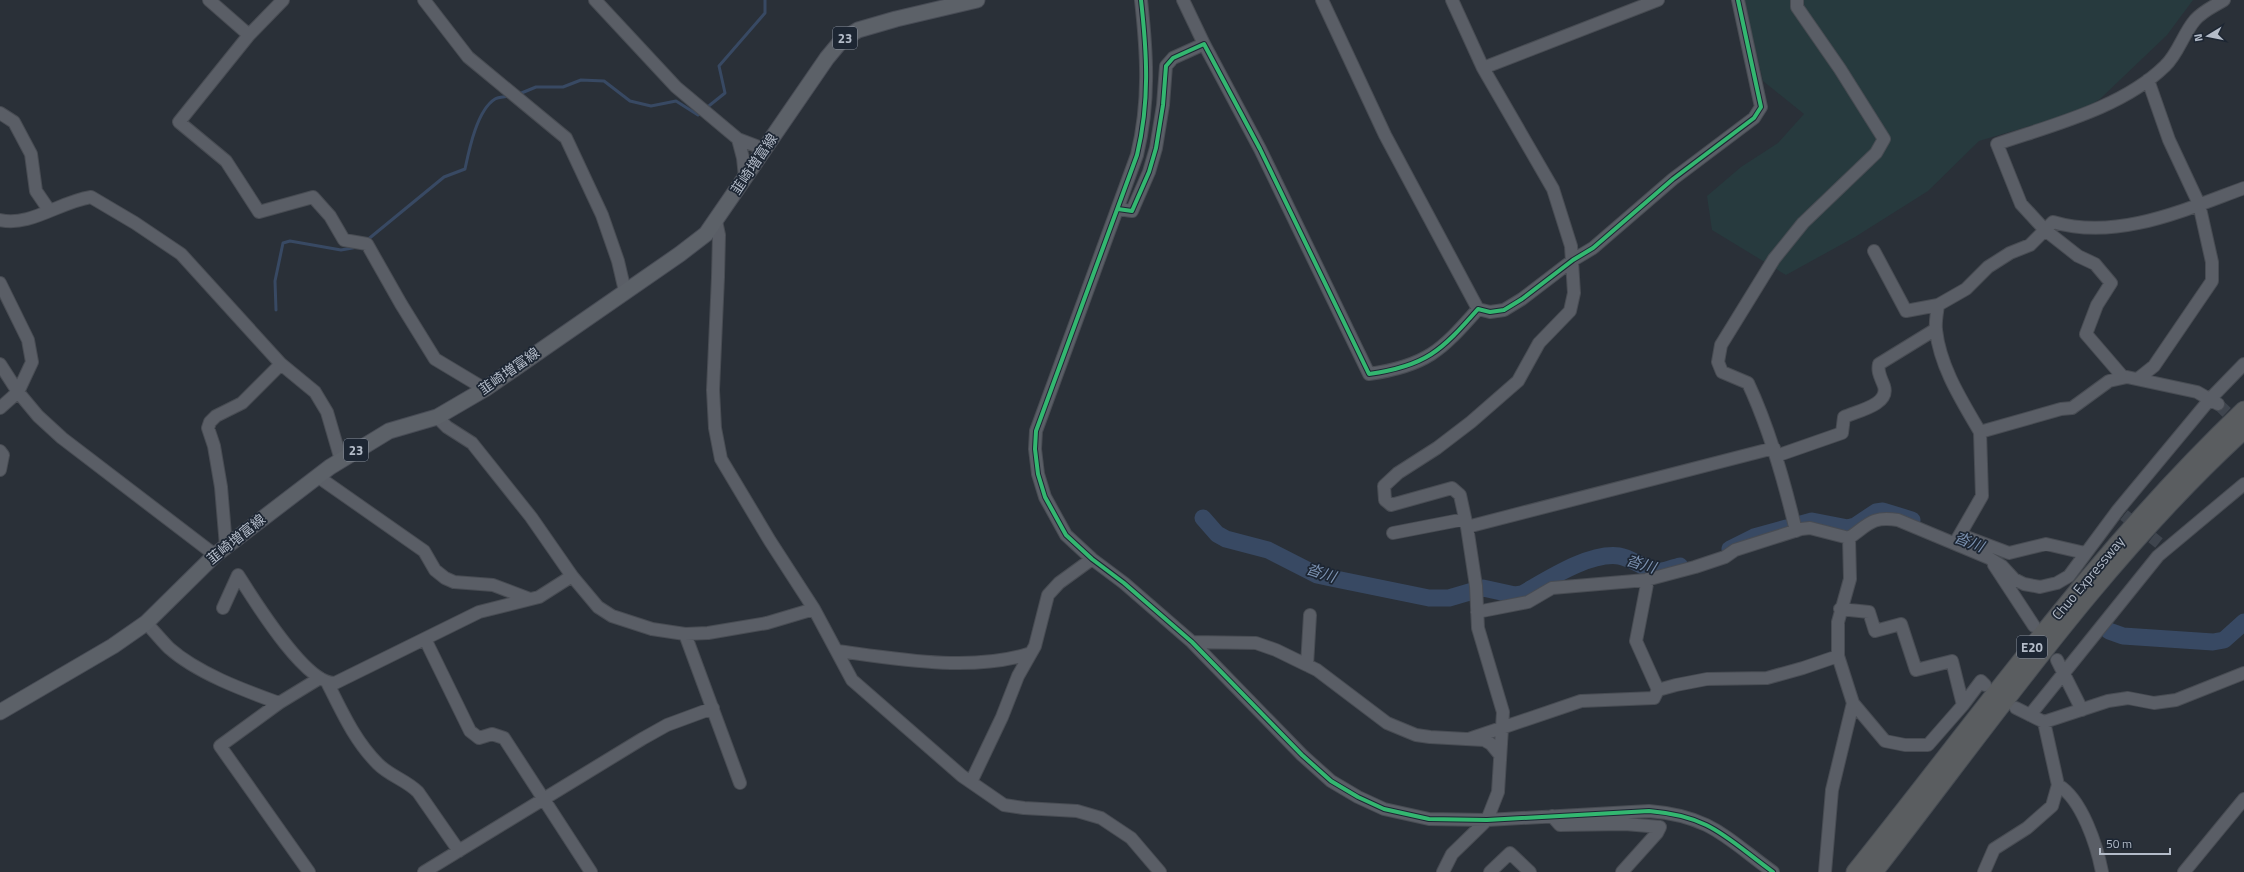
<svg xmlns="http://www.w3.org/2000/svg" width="2244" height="872" viewBox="0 0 2244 872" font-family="'Titillium Web','Noto Sans JP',sans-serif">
<rect width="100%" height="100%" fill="#2a3038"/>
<path fill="#273a3e" d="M1744,0h449l-26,35 -67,64 -19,12 -102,30 -51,50 -73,46 -69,38 -74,-45 -5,-34 34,-29 37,-24 26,-29 -41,-33z"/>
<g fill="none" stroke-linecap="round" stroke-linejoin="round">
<path stroke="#384963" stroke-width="3" d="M519,94l17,-7h27l18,-7 23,1 26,20 21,5 25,-5 22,14 3,-2
M705,109l20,-16 -6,-27 46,-53v-13
M366,241l78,-64 21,-8c4,-19 12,-59 30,-70 3,-2 10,-2 15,-3
M276,310l-1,-29 8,-38 7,-2 51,9 17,-3"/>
<path stroke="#384963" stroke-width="17" d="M1203,518l14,16 9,5 42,11 49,25 14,3 98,20h20l34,-10 32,7 7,-1c25,-14 67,-42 97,-38 14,2 28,16 43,15 6,-1 13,-4 18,-5
M1730,549l24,-12 58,-16 36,7 7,-2 21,-14 7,-1 29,9
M2109,631l14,5 90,6 11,-2 20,-18"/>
<path stroke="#3f454e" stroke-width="12" stroke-dasharray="12 6" stroke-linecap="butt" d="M2218,404l22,21
M2124,515l35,28"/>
<defs>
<path id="minor" d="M209,0l40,35 -70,87 47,39 33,51 54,-15 17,19 14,24 23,4 34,60 34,55 50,30
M424,0l44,57 98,81 36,77 16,46 7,30
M595,0l81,87 62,52 26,10
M1141,0c6,54 9,101 -4,155l-101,276 -1,18 3,25 7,23 21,38 26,24 32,24 68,59 110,113 29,26 27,16 26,12 45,10 58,1 162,-9c62,5 77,27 124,61
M1183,0l21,44
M1322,0l63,135 93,174
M2224,0c-11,7 -20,10 -29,20 -12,14 -17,34 -30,46 -43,42 -113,59 -168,78l24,60 24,26 8,-8c64,19 131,-12 191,-34
M249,35l34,-35
M1483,68l175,-68
M0,113l14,9 17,32 5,37 13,19
M738,139l5,19 2,19
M1118,209l14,2 17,-39 7,-24 7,-43 3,-39 7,-8 31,-14 56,105 109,225c57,-8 72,-23 109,-65l12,3 14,-2 18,-11 51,-39 20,-12 80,-69 81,-61 7,-11 -23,-107
M0,220c30,7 59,-18 91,-23l44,26 46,31 100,110 34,28 12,20 14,48
M716,221l3,14 -1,42 -5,113 2,38 6,31 49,82 44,68 38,71 110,96 42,29 20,3 53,3 24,7 30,20 29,34
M1874,251l32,60 32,-6
M0,283l28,57 4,22 -14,30 -18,16
M0,364l18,28 20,24 24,22 153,117
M2139,378l15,-12 58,-85v-19l-13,-58 -30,-64 -21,-60
M437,417l10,10 25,16 59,74 41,59 26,31 14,9 40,13 33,5 23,-1 59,-10 47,-14
M1980,432c-18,-31 -40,-65 -44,-102 -1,-8 1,-17 2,-25l28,-16 22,-22 22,-14 20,-8 15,-15 33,26 17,8 16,19 -14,22 -11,29 37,43
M0,451l3,4 -3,15
M1776,456l66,-23 2,-16c13,-6 46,-12 40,-31 -3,-8 -7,-14 -5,-22l57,-35
M317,476l107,75 11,19 10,8 9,4 39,3 37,14
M1467,527l307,-79
M1796,531c-12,-51 -26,-101 -48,-148l-26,-11 -4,-10 3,-17 53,-86 29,-36 73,-70 8,-14 -44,-70 -43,-62v-7
M1393,533l72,-14
M1961,535l48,18 37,-9 39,9
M1849,538l1,41 -12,43v34l15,47 32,38 20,4h23l35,-40
M1955,543l27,-47 -2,-64 81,-23 11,-1 37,-27 18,-4 70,15 21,12
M226,546l-5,-59 -7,-41 -6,-18 2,-6 6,-6 26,-13 39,-39
M1994,565l40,61
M1648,579l-12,62 22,49
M223,608l15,-33c16,25 67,109 97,108l144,-71 60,-15 33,-21
M1840,609l29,3 6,19 26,-7 15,46 36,-9 11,44 18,-24 4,4
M1477,612l51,-10 24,-14 94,-8 49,-13 30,-10 10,-7 66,-21 9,-1 39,10c20,-14 23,-22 49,-18l91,38 13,8 12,13 10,5 16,3 17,-4 12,-7 49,-66 93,-112 33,-34
M146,623c8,8 15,17 23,25 28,25 74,42 110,55l41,-25
M685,634l55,149
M425,639l45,92 9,7 13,-4 12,4 87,134
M1192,642l64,1 20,7 41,20 70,53 29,12 14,2 54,3 7,4 9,11
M838,651c59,8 132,21 190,3
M2057,660l25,50
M1307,665l3,-50
M328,684c14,28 27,57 50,80 12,12 28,16 40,28l41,59
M279,703l-59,43 89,126
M2016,708l28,14 64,-21 20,-3 26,5 22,-3 68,-27
M2030,715l128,-159 86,-72
M1469,739l112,-38 73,-3 4,-8 18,-5 31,-6 60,-1 36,-10 35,-12
M971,782l31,-65 16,-41 17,-30 13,-51 11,-12 33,-24
M2058,785c24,14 39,61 44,87
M1552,816l8,9 65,-1 35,3 -3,6 -35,39
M424,872l218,-133 25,-14 46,-17
M1443,872l9,-18 35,-34 11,-28 5,-80 -25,-84 -2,-42 -9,-59 -7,-32 -8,-7 -61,17 -6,-5 -1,-14 14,-13 39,-25 34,-26 47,-41 21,-38 31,-32 4,-18 -3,-47 -18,-57 -70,-121 -31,-68
M1490,872l20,-19 20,19
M1825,872l7,-82 21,-87
M1984,872l10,-23 33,-21 25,-22 6,-21 -14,-63
M2184,872l60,-73"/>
<path id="major" d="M0,712l113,-66 33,-23 69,-68 115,-88 59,-36 48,-14 48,-28 195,-135 26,-20 121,-176 15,-18 16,-10 38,-11 81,-19"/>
<path id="highway" d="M1855,872c126,-157 243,-323 389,-462
M1874,872c118,-151 228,-312 370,-442"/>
</defs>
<use href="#minor" stroke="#484c53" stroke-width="14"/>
<use href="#major" stroke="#484c55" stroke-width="17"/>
<use href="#highway" stroke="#474c53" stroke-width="19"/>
<use href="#minor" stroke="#5a5e66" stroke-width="12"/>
<use href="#major" stroke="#5c6168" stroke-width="15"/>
<use href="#highway" stroke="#5a5d60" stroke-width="17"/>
<defs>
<path id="cycleway" d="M1141,0c6,54 9,101 -4,155l-101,276 -1,18 3,25 7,23 21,38 26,24 32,24 68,59 110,113 29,26 27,16 26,12 45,10 58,1 162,-9c62,5 77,27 124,61
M1118,209l14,2 17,-39 7,-24 7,-43 3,-39 7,-8 31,-14 56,105 109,225c57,-8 72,-23 109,-65l12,3 14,-2 18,-11 51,-39 20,-12 80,-69 81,-61 7,-11 -23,-107"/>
</defs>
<use href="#cycleway" stroke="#1d2633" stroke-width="6"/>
<use href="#cycleway" stroke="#33b770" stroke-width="4"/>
</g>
<g text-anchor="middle" stroke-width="3.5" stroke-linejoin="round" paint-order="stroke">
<g fill="#1d2633" stroke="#878f9c" stroke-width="1">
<rect x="833" y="27" width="24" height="22" rx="3"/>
<rect x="344" y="439" width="24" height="22" rx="3"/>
<rect x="2017" y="636" width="30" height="22" rx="3"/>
</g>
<g font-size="13" font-weight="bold" fill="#b4bcc9">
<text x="845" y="43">23</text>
<text x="356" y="455">23</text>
<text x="2032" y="652">E20</text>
</g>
<g font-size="14" fill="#b4bcc9" stroke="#1d2633">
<text transform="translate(754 164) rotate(-56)" y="5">韮崎増富線</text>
<text transform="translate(509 371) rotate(-35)" y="5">韮崎増富線</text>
<text transform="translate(236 539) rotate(-39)" y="5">韮崎増富線</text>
<text transform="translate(2088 578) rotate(-50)" y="5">Chuo Expressway</text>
</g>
<g font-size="15" font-style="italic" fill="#7c92b1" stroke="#1d2633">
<text transform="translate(1969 542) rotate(21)" y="5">沓川</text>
<text transform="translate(1641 564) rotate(17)" y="5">沓川</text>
<text transform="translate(1321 573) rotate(18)" y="5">沓川</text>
</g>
</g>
<g transform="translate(2208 36) rotate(260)" stroke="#1d2633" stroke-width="3" paint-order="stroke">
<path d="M0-3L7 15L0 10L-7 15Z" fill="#b4bcc9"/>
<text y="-6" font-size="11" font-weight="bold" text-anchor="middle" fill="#b4bcc9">N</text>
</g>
<path d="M2100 848v6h70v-6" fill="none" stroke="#b4bcc9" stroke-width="2"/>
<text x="2106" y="848" font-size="12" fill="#b4bcc9" stroke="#1d2633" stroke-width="3" paint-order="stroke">50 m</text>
</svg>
